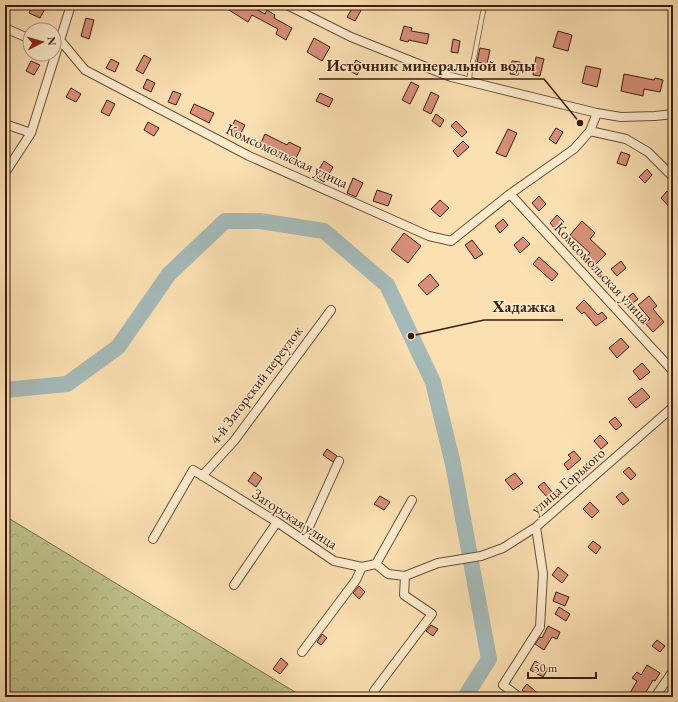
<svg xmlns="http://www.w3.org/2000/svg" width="678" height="702" viewBox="0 0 678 702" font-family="'EB Garamond',serif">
<defs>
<pattern id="forest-crowns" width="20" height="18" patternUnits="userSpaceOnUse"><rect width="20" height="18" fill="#bec28c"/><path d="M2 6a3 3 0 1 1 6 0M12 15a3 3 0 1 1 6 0" fill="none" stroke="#a4a678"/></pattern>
</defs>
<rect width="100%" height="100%" fill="#fbe0b2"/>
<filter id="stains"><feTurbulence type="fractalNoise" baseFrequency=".005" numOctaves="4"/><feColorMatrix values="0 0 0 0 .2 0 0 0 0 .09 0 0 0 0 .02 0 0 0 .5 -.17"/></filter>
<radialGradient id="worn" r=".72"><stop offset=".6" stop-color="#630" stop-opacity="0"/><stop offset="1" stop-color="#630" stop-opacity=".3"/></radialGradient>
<path fill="url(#forest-crowns)" stroke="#7e6f4c" d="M5,516l295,179v2h-295z"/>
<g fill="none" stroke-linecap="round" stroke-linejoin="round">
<path stroke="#a5bab8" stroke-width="16" d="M5,390l62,-6 51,-37 51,-73 56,-53h35l64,10 63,54 46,97 20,82 36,195 -24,38"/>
</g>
<path fill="#d8907a" stroke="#3d1c0c" d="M33,5h14l-7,13 -11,-5z
M221,5h27l17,9 2,-4 8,5 -1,3 18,10 -6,12 -10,-6 2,-5 -26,-14 -4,7z
M354,5h10l-9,16 -8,-4z
M86,18l8,2 -5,19 -8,-3z
M404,26l8,2 -1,3 18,3 -2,10 -18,-4 -1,2 -8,-2z
M558,31l14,4 -4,16 -15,-4z
M314,38l16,9 -8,14 -15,-9z
M453,39l7,2 -2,12 -7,-1z
M480,48l10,2 -3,14 -10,-2z
M144,55l7,4 -8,15 -7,-4z
M536,57l8,2 -4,17 -7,-1z
M111,59l8,4 -4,9 -9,-4z
M356,60l7,4 -6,11 -7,-4z
M31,61l9,4 -6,10 -8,-4z
M512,61l8,1 -2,13 -8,-1z
M586,66l15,3 -4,18 -15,-4z
M624,74l30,6 1,-2 8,2 -3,12 -16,-3 -1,7 -22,-5z
M147,79l8,4 -4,9 -8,-4z
M411,82l8,4 -9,18 -8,-4z
M71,88l10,6 -5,8 -10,-5z
M173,91l8,3 -5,11 -8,-3z
M431,92l8,4 -8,18 -8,-4z
M320,93l13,6 -4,8 -13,-6z
M107,100l8,4 -6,12 -8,-4z
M194,104l20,9 -5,10 -19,-10z
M436,114l8,6 -4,7 -8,-6z
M235,120l10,5 -5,10 -10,-5z
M456,121l11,11 -5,5 -11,-11z
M148,122l11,6 -5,8 -10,-6z
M556,128l7,4 -7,12 -7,-5z
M508,129l9,4 -11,24 -10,-4z
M265,134l22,11 2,-3 12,6 -7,14 -21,-11 -1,2 -13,-6z
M463,141l6,6 -11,10 -5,-6z
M621,152l9,3 -4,11 -9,-3z
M324,161l9,6 -9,15 -9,-6z
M647,169l5,6 -7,8 -6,-6z
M353,178l10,5 -7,14 -9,-4z
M377,190l15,5 -4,11 -15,-5z
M667,191l6,6v14l-12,-13z
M539,196l7,8 -7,7 -7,-8z
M440,200l9,8 -9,9 -9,-8z
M557,215l7,7 -8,8 -6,-7z
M503,219l5,6 -8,8 -5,-7z
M582,221l13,12 -5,6 16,15 -14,14 -8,-9 6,-6 -20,-18z
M404,233l17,13 -13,17 -17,-13z
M523,237l7,7 -10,9 -6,-8z
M472,240l11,14 -8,5 -10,-14z
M539,257l19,17 -6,7 -19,-17z
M621,261l5,7 -9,8 -6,-7z
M430,274l9,11 -12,10 -9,-10z
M633,293l5,6 -8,6 -4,-6z
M649,296l8,10 -4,3 11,13 -11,10 -8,-9 5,-4 -12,-14z
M584,300l14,15 4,-3 5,6 -11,8 -12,-14 -2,2 -6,-6z
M621,338l8,9 -12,11 -8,-10z
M642,363l8,9 -10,8 -7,-9z
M642,388l8,9 -14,11 -8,-9z
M615,417l7,8 -6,5 -7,-8z
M600,435l8,8 -7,6 -7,-8z
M327,449l10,7 -4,6 -10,-7z
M574,451l7,8 -13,11 -4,-6 7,-6 -3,-3z
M629,467l7,8 -5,5 -8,-8z
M254,472l8,6 -6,9 -8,-6z
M515,473l8,10 -10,7 -8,-10z
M544,482l8,10 -5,5 -9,-10z
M622,492l7,8 -6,5 -7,-8z
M380,496l10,6 -6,8 -10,-6z
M590,502l9,9 -7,7 -9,-9z
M593,541l8,6 -5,7 -8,-7z
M558,567l10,8 -6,8 -10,-8z
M359,586l6,6 -6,7 -6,-6z
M556,592l13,5 -4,9 -12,-5z
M559,607l11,7 -4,7 -11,-7z
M431,625l7,4 -5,7 -7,-5z
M548,626l12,6 -3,7 -5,-2 -8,13 -9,-6 5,-7 2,1z
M322,634l5,4 -6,7 -4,-3z
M657,640l8,6 -5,6 -8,-6z
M281,658l7,6 -8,10 -7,-5z
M535,661l13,8 -5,8 -13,-7z
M647,665l13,8 -5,8 -2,-1 -10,17h-6l-7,-4 7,-12 -5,-3 5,-6 4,3z
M527,684l15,13h-12l-8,-7z"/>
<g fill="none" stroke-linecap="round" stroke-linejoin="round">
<defs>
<path id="service" d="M469,82l1,-11 4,-13 9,-46"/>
<path id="minor" d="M287,5l64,32 100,40 146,36 24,4 34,-1 18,-2
M5,28l25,11
M60,40l25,30 164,86 180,80 22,5 59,-47 64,-45 16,-18
M597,113l-7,18 36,8 22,13 25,25
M5,124l26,9
M5,173l26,-40 40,-128
M510,194l163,177
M202,476l32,-35 97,-131
M153,539l40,-69 84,52 57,39 28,6 14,-3 12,10 17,2 -1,19 28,19 -58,77
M303,540l36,-79
M376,564l36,-64
M405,576l33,-13 43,-7 22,-8 33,-21
M234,585l43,-63
M302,652l54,-72 6,-13
M519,697l-16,-12 37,-58 3,-53 -7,-47 137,-120
M655,697l18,-26"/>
</defs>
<use href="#service" stroke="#6c4d36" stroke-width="5.5"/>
<use href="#minor" stroke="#6c4d36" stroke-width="10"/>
<use href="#service" stroke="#fcebcd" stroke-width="4"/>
<use href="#minor" stroke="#fcebcd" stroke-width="8"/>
</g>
<g text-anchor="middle" stroke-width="3" stroke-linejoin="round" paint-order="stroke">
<g font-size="15" fill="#3d1c0c" stroke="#fcebcd">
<text transform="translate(287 156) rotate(25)" y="5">Комсомольская улица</text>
<text transform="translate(602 273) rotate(47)" y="5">Комсомольская улица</text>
<text transform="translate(256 385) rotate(-53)" y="5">4-й Загорский переулок</text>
<text transform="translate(568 481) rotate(-41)" y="5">улица Горького</text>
<text transform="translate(295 519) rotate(33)" y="5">Загорская улица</text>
</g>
</g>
<path fill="none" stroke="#3d1c0c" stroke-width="1.5" d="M580 123L544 79H319M411 336L484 320H563"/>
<g fill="#3d1c0c" stroke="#fcebcd" stroke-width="1.5">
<circle cx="580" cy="123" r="4"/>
<circle cx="411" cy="336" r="4"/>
</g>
<g font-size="16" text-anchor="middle" font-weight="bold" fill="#3d1c0c" stroke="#fcebcd" stroke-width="3" stroke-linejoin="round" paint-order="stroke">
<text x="431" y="71">Источник минеральной воды</text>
<text x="524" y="312">Хадажка</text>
</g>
<rect width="678" height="702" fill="none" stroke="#fbe0b2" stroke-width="20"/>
<rect x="6" y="6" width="666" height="690" fill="none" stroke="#3d1c0c" stroke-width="2"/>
<rect x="10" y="10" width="658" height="682" fill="none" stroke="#3d1c0c"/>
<g transform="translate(42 42) rotate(84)"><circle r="19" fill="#fcebcd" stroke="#b09880"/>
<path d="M0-3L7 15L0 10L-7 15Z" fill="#8f2418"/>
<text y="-6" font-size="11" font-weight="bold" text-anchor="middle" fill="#3d1c0c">N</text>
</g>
<path d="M528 672v6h68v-6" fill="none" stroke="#3d1c0c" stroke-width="2"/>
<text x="534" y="672" font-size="12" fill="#3d1c0c" stroke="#fcebcd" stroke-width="3" paint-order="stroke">50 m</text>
<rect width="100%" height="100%" filter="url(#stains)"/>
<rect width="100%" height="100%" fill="url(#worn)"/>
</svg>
